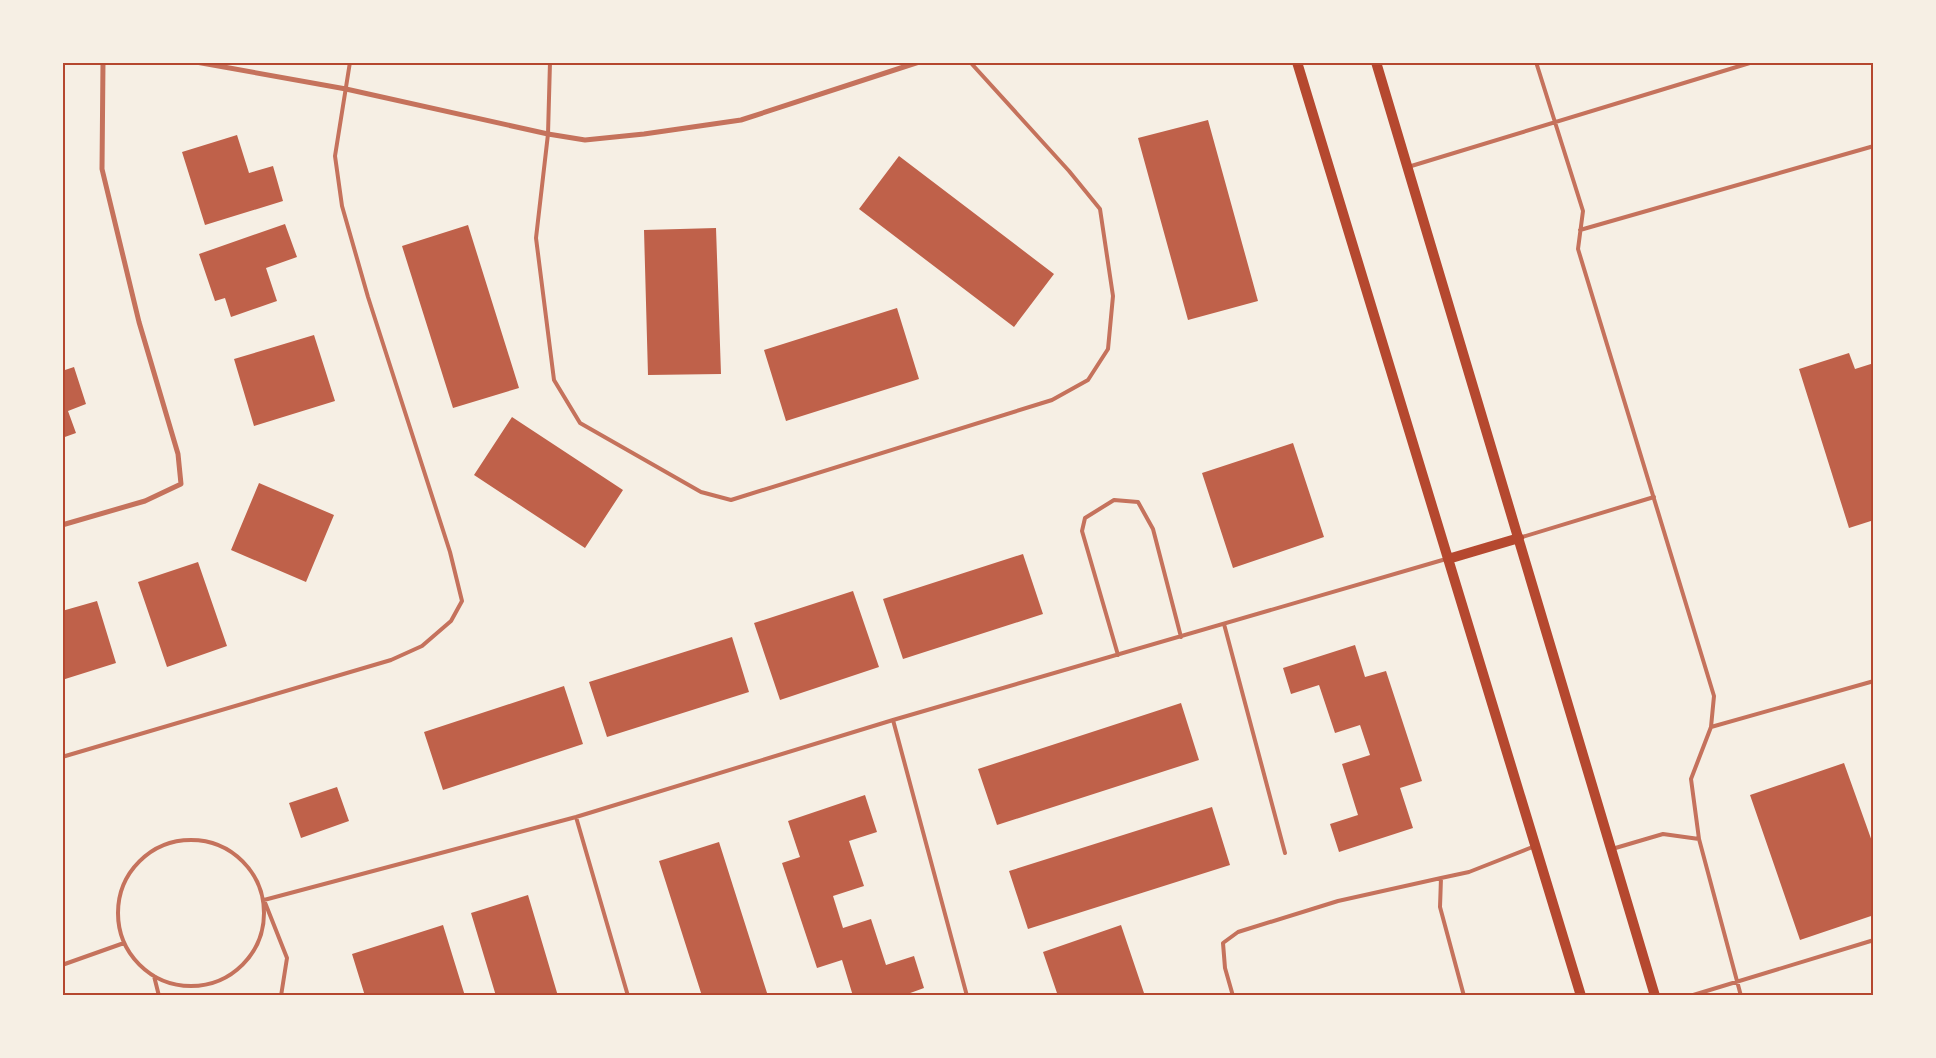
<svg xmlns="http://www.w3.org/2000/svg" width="1936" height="1058" viewBox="0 0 1936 1058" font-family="'Noto Sans',sans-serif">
<rect width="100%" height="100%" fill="#f6efe4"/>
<path fill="#bf614a" d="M1208,120l50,181 -70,19 -50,-182z
M237,135l12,38 24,-7 10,35 -78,24 -23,-73z
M899,156l155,118 -40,53 -155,-118z
M285,224l12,33 -31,11 11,33 -46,16 -6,-19 -10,3 -16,-47z
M468,225l51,163 -66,20 -51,-162z
M716,228l5,146 -73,1 -4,-145z
M897,308l22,71 -133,42 -22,-71z
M314,335l21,66 -81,25 -20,-67z
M1849,353l6,16 19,-6v157l-25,8 -50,-159z
M74,367l12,37 -18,7 8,22 -14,5v-67z
M512,417l111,73 -38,58 -111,-73z
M1293,443l31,94 -91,31 -31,-95z
M259,483l75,32 -28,67 -75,-32z
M1023,554l20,60 -140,45 -20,-60z
M198,562l29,84 -60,21 -29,-85z
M853,591l26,76 -99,33 -26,-77z
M97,601l19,62 -54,17v-69z
M732,637l17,55 -142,45 -18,-55z
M1355,645l10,32 21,-6 36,110 -22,7 13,40 -74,24 -9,-28 28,-9 -16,-51 28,-9 -10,-30 -25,8 -16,-48 -28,9 -8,-26z
M564,686l19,58 -140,46 -19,-58z
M1181,703l18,57 -202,65 -19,-56z
M1844,763l30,84v68l-74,25 -50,-145z
M337,787l12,34 -48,17 -12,-35z
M865,795l12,37 -28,9 15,45 -31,10 10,32 28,-9 15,46 28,-9 10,32 -22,8h-49l-11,-36 -25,8 -35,-105 18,-6 -12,-36z
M1212,807l18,58 -202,64 -19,-58z
M719,842l49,154h-66l-43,-135z
M528,895l30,101h-62l-25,-83z
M443,925l22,71h-100l-13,-42z
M1121,925l24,71h-87l-15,-44z"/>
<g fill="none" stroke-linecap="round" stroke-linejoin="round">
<path stroke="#c5725c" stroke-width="4" d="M550,62l-2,72 -12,104 18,142 26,43 121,69 30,8 321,-100 36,-20 20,-31 5,-53 -13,-87 -31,-38 -99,-109
M1536,62l47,149 -5,38 136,447 -3,31 -20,52 8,60
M1408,167l345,-105
M1580,230l294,-84
M1519,538l135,-41
M1224,624l61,229
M1118,655l-36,-124 3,-13 29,-18 24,2 15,27 28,108
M893,720l74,276
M1711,727l163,-46
M62,757l329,-97 31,-14 29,-25 11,-20 -12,-49 -82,-255 -26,-91 -7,-50 15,-94
M576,817l52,179
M118 913a73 73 0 1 1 146 0a73 73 0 1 1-146 0Z
M1612,849l51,-15 36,5 42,157
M62,965l62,-22
M154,976l5,20
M281,996l6,-38 -23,-58 312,-83 317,-97 553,-161
M1233,996l-8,-28 -2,-25 15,-11 100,-31 103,-23
M1464,996l-24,-89 1,-29 28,-6 66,-26
M1690,996l184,-56"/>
<path stroke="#c5725c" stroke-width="5" d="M196,62l150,27 202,45 37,6 59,-6 97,-14 178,-58
M62,525l83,-24 36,-17 -3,-30 -39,-132 -37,-153 1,-107"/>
<path stroke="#b5482f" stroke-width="10" d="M1297,62l284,934
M1376,62l279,934
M1448,559l71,-21"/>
</g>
<rect width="1936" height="1058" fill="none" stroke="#f6efe4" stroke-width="128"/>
<rect x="64" y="64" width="1808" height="930" fill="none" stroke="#b5482f" stroke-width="2"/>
</svg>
